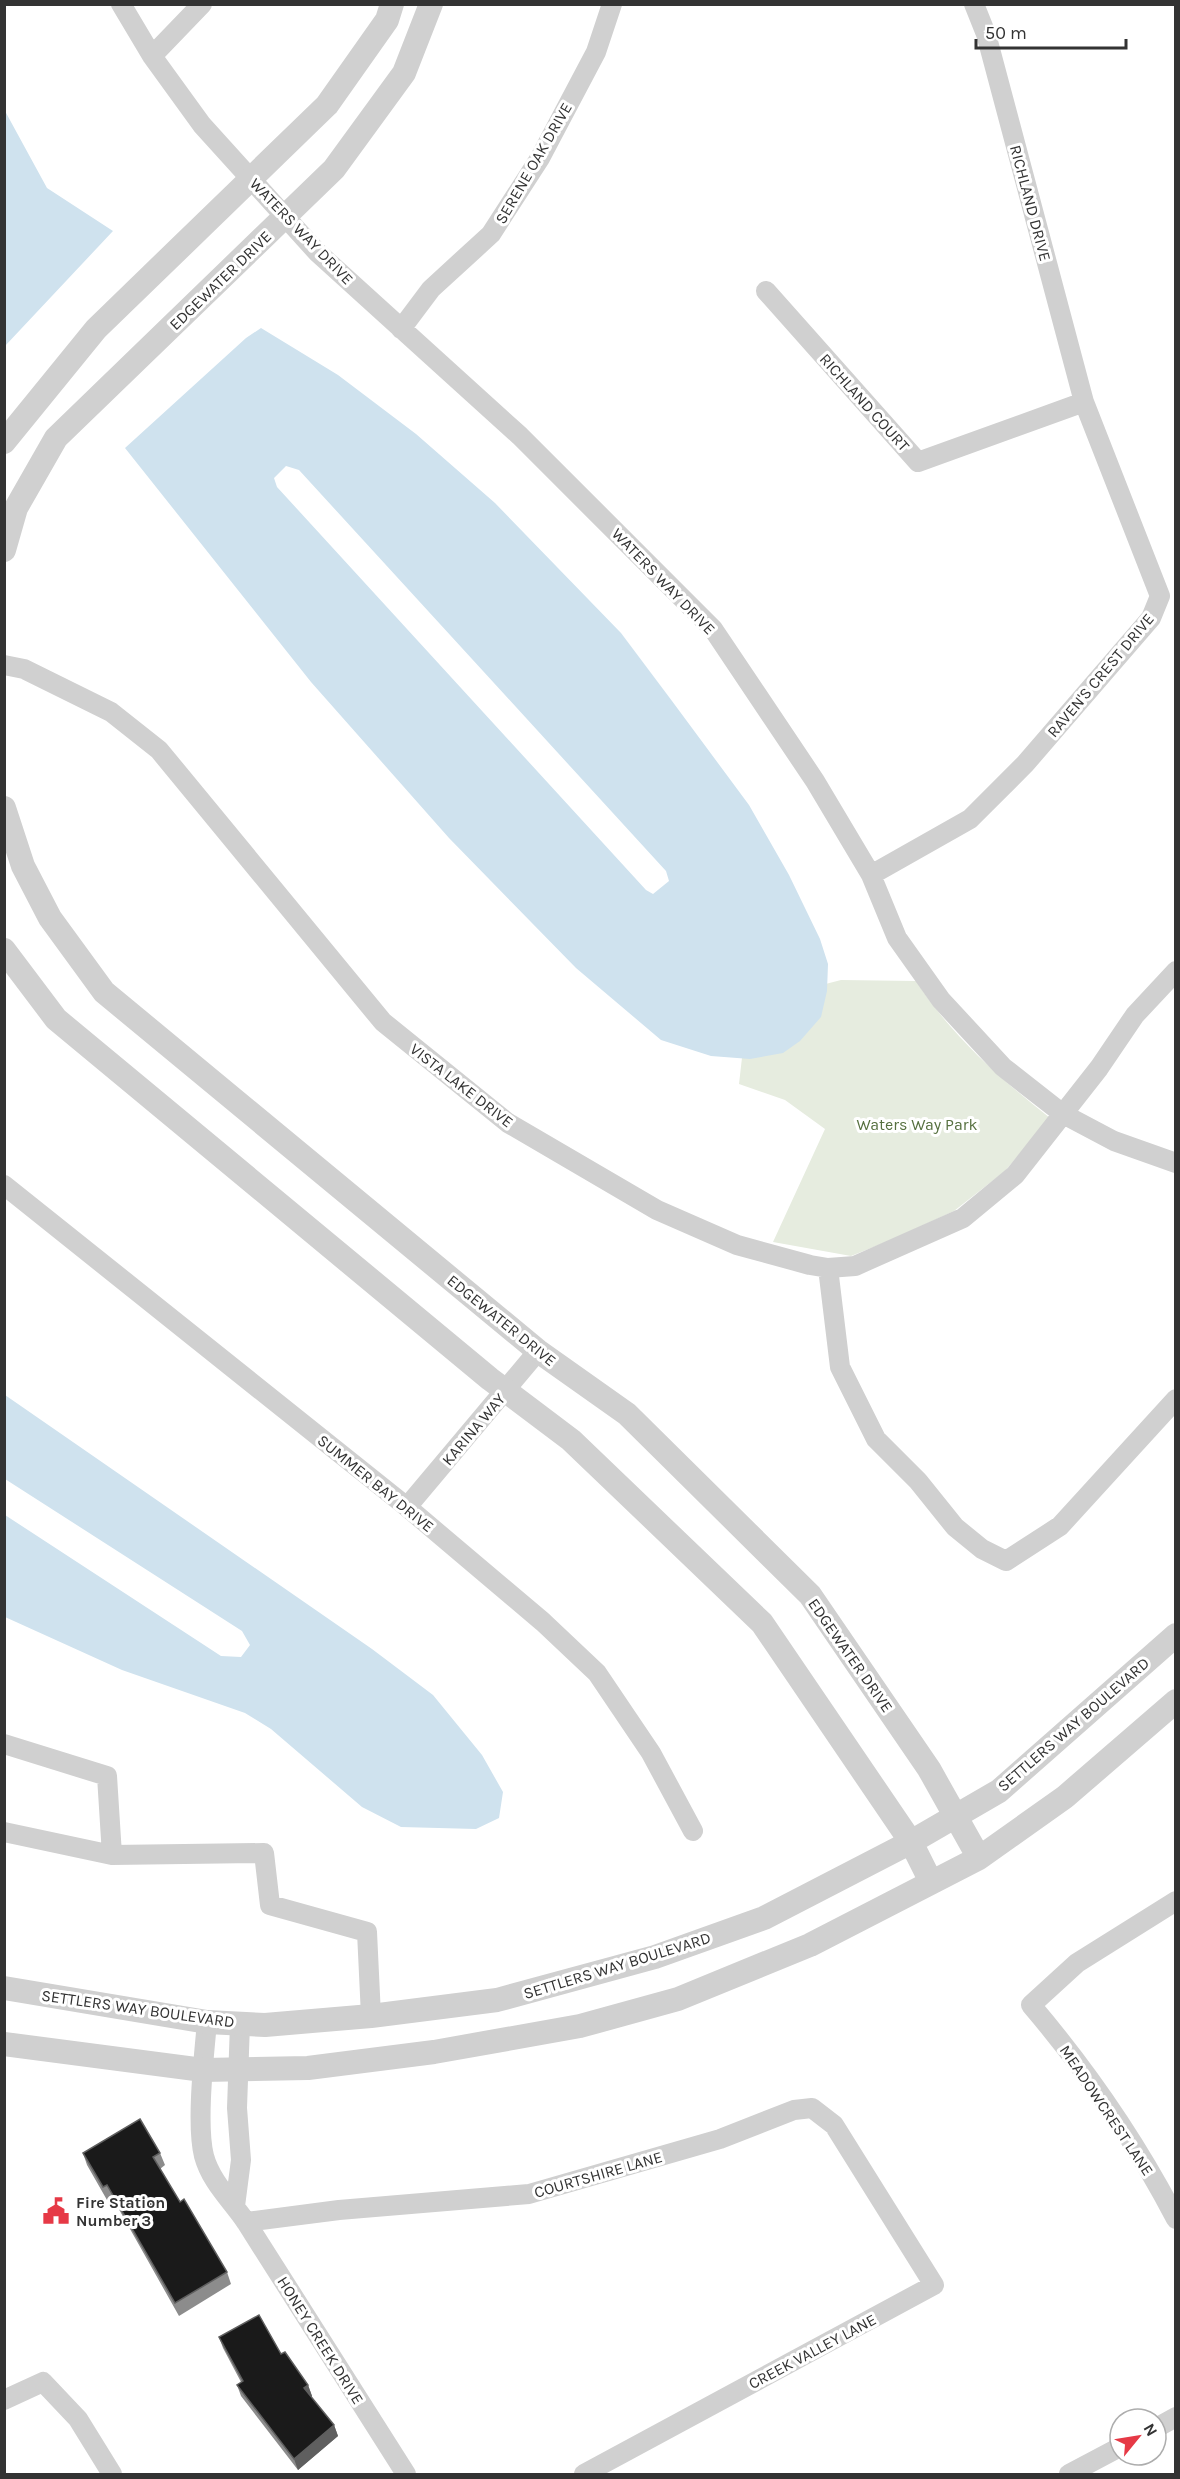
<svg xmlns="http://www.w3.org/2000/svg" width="1180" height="2479" viewBox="0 0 1180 2479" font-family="Karla,sans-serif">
<rect width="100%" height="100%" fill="#fff"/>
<path fill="#e6ecdf" d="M841,980l75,1c35,54 83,97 134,137l-45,53 -51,40 -63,29 -40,16 -78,-14 52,-113 -40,-29 -46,-16 5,-44 70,-53z"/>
<path fill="#cfe2ee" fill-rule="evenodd" d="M5,111l42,77 66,43 -108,115z
M261,328l77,47 78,59 79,69 126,130 51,68 77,104 40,70 31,64 8,25 -1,27 -6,26 -21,24 -17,12 -33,6 -39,-3 -50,-16 -85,-72 -127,-130 -138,-156 -186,-234 121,-110zM286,466l13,4 367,401 3,10 -16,13 -7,-4 -369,-403 -3,-9z
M5,1395l367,254 61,46 49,60 21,37 -4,26 -23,11 -75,-2 -39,-20 -91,-78 -26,-16 -123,-43 -117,-53v-102l216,141 20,1 9,-12 -8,-14 -237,-152z"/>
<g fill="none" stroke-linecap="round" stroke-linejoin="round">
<path stroke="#d0d0d0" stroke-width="20" d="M121,4l31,52 50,69 115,127 203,184 193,193 102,152 56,94 26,63 44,62 62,67 60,47 51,27 62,22
M152,56l50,-52
M766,291l152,171 166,-60
M401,329l30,-40 60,-55 49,-76 56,-106 16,-48
M4,665l20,4 87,43 48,38 224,272 125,101 149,87 80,35 73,20 18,3 27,-2 108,-48 52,-43 84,-107 36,-53 41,-44
M871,875l99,-56 55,-55 126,-146 9,-22 -76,-194 -98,-368 -12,-30
M4,1185l403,322 136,115 54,51 54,80 42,78
M828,1268l12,99 36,72 42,42 37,46 27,22 24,12 54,-35 116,-127
M407,1507l131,-156
M4,1744l103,32 5,79
M4,1832l108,23 152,-2 6,52 97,27 4,84
M1176,1901l-99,62 -46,42c57,67 105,137 145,214
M207,2022c-3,34 -11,102 -3,134 7,26 27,44 42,66l160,252
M235,2206l6,-46 -4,-52 3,-84
M246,2222l93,-12 190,-16 191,-55 74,-29 18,-2 22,17 100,160 -350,189
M4,2400l39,-18 35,37 34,55
M1156,2428l20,-11
M1069,2474l51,-27"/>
<path stroke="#d0d0d0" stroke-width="24" d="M4,442l92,-113 231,-224 60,-85 5,-16
M4,550l12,-42 40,-70 278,-269 70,-96 27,-69
M4,808l19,58 27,52 54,74 434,359 89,63 183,181 119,174 50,89
M4,950l52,69 434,360 81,61 191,183 149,219 20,40
M4,1988l203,34 58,3 106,-9 126,-16 158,-43 109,-39 147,-76 88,-51 177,-156
M4,2044l199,26 105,-2 126,-16 146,-26 98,-27 132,-54 169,-87 86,-61 111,-96"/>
</g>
<path fill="#8c8c8c" d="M83,2153h77l5,12 -5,4 20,33 47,70 4,12 -52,32 -67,-119 -5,3 -20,-35z
M219,2337l62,17 27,31 4,11 -1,1 23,28 4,11 -40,34 -57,-74 -4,-11 4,-3 -18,-34z"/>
<path fill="#5f5f5f" d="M308,2385l4,11 -4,3 -4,-11z
M334,2425l4,11 -40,34 -4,-11z"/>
<path fill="#1a1a1a" stroke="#5f5f5f" stroke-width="1.5" d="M140,2119l20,34 -7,4 27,45 4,-3 43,73 -52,31 -68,-118 -4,2 -20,-34z
M259,2315l22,39 4,-2 23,33 -4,3 30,37 -40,34 -57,-74 6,-4 -24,-44z"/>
<defs>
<symbol id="civic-bare" viewBox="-9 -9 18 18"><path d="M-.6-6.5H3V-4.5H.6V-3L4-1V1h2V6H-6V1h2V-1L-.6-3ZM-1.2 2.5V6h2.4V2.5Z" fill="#e63946" stroke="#fff" stroke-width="2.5" paint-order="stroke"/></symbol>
</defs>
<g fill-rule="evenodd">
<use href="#civic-bare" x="37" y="2192" width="38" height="38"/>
</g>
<g text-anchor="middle" stroke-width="6" stroke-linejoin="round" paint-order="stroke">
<g font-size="16" fill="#333" stroke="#fff">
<text transform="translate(533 163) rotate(-60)" y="6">SERENE OAK DRIVE</text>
<text transform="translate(1031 203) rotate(75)" y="6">RICHLAND DRIVE</text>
<text transform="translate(302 231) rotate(46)" y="6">WATERS WAY DRIVE</text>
<text transform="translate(220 280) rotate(-44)" y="6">EDGEWATER DRIVE</text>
<text transform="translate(865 402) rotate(48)" y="6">RICHLAND COURT</text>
<text transform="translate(664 581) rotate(46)" y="6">WATERS WAY DRIVE</text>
<text transform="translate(1100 675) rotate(-50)" y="6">RAVEN'S CREST DRIVE</text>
<text transform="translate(462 1085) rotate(38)" y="6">VISTA LAKE DRIVE</text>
<text transform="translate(502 1320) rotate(39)" y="6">EDGEWATER DRIVE</text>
<text transform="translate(473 1429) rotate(-50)" y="6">KARINA WAY</text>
<text transform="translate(376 1483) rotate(39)" y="6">SUMMER BAY DRIVE</text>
<text transform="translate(851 1655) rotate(55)" y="6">EDGEWATER DRIVE</text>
<text transform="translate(1073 1724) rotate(-41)" y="6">SETTLERS WAY BOULEVARD</text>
<text transform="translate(617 1965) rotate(-17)" y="6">SETTLERS WAY BOULEVARD</text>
<text transform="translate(138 2008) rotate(8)" y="6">SETTLERS WAY BOULEVARD</text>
<text transform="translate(1107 2110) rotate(56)" y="6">MEADOWCREST LANE</text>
<text transform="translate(598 2174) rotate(-16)" y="6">COURTSHIRE LANE</text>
<text transform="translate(321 2340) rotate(58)" y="6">HONEY CREEK DRIVE</text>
<text transform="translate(812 2351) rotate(-28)" y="6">CREEK VALLEY LANE</text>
</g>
<g font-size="16" fill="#56703f" stroke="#fff">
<text x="917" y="1130">Waters Way Park</text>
</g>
<g font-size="16" font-weight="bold" fill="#333" stroke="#fff" text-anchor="start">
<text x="76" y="2208">Fire Station<tspan x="76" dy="18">Number 3</tspan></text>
</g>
</g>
<rect width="1180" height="2479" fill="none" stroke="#333333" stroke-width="12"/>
<g transform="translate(1138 2437) rotate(60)"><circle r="28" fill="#ffffff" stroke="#adadad" stroke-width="1.5"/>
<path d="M0-4.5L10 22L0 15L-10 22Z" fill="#e63946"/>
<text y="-9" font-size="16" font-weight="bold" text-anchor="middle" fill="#333333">N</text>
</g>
<path d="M976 39v9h150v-9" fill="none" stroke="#333333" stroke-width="3"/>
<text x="985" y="39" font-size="18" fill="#333333" stroke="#ffffff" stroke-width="4.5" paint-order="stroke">50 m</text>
</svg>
